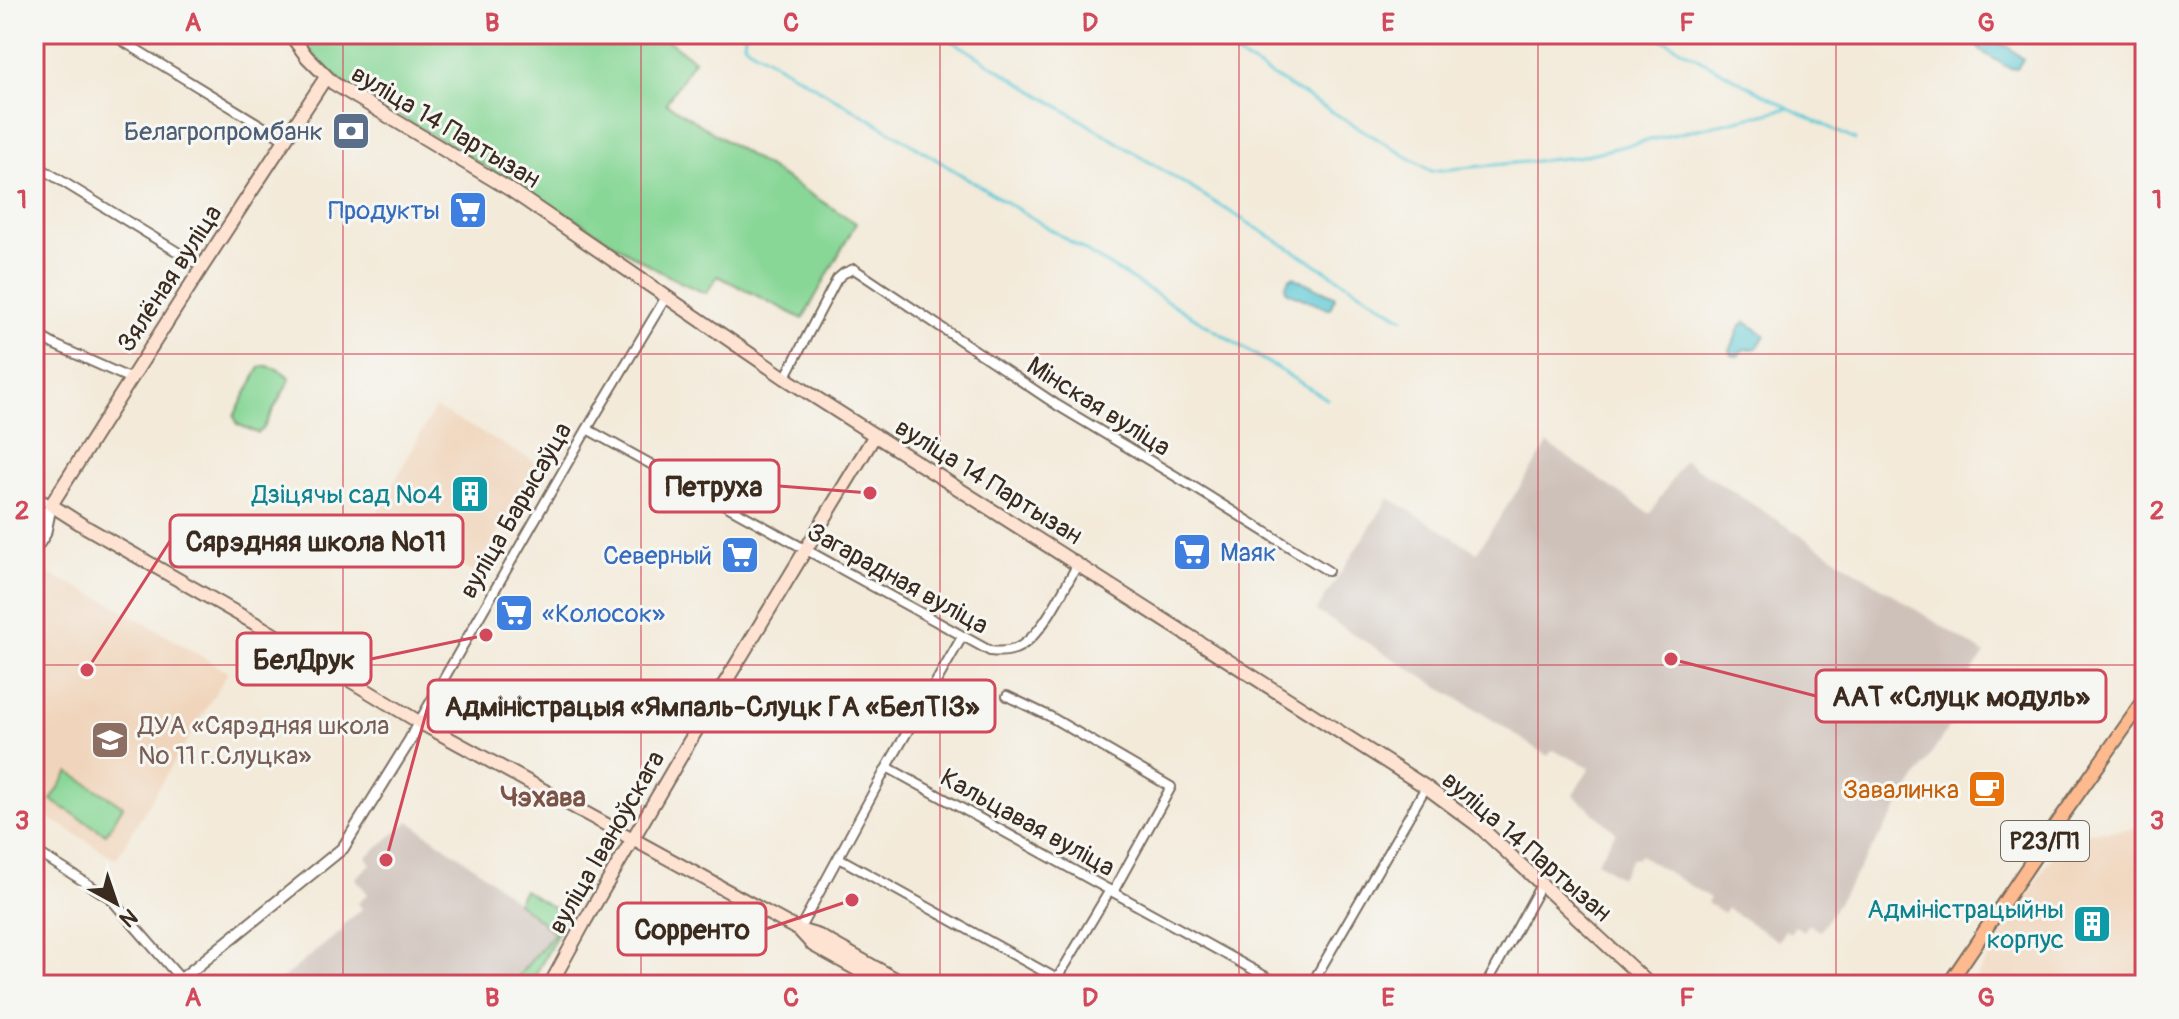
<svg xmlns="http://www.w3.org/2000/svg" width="2179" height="1019" viewBox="0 0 2179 1019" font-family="Pangolin,sans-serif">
<rect width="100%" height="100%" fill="#f6f6f2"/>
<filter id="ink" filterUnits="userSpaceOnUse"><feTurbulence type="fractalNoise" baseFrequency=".0125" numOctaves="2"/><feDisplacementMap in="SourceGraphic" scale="16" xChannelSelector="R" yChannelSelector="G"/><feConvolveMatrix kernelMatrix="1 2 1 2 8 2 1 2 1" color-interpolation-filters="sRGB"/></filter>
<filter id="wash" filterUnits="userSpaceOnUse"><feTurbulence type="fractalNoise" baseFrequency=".006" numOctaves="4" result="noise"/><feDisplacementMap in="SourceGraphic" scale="32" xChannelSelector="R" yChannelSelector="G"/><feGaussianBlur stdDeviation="1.8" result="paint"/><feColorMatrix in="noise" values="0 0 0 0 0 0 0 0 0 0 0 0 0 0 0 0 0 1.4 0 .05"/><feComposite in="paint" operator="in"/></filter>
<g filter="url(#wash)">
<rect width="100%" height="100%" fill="#f3ead9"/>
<path fill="#f0d5bc" d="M435,408l101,54 -61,112 -100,-57z
M38,569l71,33 119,70 -112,187 -82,-50v-235z
M2145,828v157h-174l95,-151z"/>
<path fill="#cec1b9" d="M1548,444l102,70 34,-54 301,194 -13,17 2,16 -154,244 -12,-7 -5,7 -8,-5 -5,7 -5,-3 -7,11 -51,-33 -4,5 -16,-10 3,-5 -70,-43 -3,4 -4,-2 -13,20 -23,-15 19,-30 -43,-37 17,-28 -37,-17 -5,6 -41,-27 -191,-118 73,-113 88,54z
M409,821l67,47 79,65 -21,25 -29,27h-231l70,-56 -2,-3 20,-17 -4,-6 10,-9 -13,-16 16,-14 -5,-7z"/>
<path fill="#88d797" stroke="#62805a" stroke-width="2" d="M298,34h361l35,26 -28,43 190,120 -53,96 -85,-43 -12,17c-46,-17 -92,-50 -134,-76 -74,-44 -149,-87 -224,-131l-11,-8 -36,-36z
M263,366c8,-1 22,6 27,13l-27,50 -5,4 -21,-9 -3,-8 25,-47z
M69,772l54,34 -17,28 -55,-34z
M524,890l43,26 -37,69h-20l45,-52 -38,-31z"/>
<path fill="#5ec9d6" stroke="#4c7a7a" stroke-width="2" d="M1987,39l21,8 15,12 -6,10 -8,-1 -28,-17 -3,-4 2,-4z
M1293,277l41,19 1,2 -5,10 -2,1 -41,-17 -2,-5 4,-8z
M1746,322l19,13 -8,13 -15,2 -4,6 -6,-1 -2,-5c6,-9 6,-23 16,-28z"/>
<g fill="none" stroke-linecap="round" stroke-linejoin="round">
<path stroke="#5ec9d6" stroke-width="3" d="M745,34l-1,9 4,4 137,81 442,271
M941,34l462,284
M1202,34l229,137 146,-14 212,-49 66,32
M1653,34l136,74"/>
</g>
</g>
<g filter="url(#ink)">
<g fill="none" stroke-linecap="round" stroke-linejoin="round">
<defs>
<path id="minor" d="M111,34l174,106
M34,164l168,103
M34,333l19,11 78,35
M785,378l52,-99 7,-6 10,-4 203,136 140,84 131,82
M587,429l403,222c8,1 17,1 25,-2 27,-11 48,-60 63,-85
M34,495l17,10
M962,637l-75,130 394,218
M1007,696l42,20 122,71 -58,105
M419,722l168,-293 79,-132
M34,850l76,48 76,87
M839,858l229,127
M799,930l88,-163
M1057,979l53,-89
M1311,985l115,-198
M1486,985l56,-102"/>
<path id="tertiary" d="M34,530l14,-20
M34,551l11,-17 6,-29
M174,985l169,-137 67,-108 9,-18"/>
<path id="secondary" d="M290,34l17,23 26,26 176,106 276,189 641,409 54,40 170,158
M326,77l-124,190 -151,238 33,21 179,102 156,94 365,200 15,8 20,6 87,49
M801,932l12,13 72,40
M550,985l35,-64 103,-177 187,-309"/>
<path id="primary" d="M1948,985l115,-170 82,-116"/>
</defs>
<use href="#minor" stroke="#7b6d5f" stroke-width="12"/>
<use href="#tertiary" stroke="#7b6d5f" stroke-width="14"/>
<use href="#secondary" stroke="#7b6d5f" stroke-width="16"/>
<use href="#primary" stroke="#7b6d5f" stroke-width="16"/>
<use href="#minor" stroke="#fff" stroke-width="8"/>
<use href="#tertiary" stroke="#fff" stroke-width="10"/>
<use href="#secondary" stroke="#fee3d2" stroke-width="12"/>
<use href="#primary" stroke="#fcba8e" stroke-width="12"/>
</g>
</g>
<path fill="none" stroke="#d1495b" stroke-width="2" stroke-opacity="0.55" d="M343,34v951M641,34v951M940,34v951M1239,34v951M1538,34v951M1836,34v951M34,354h2111M34,665h2111"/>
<defs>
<symbol id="bank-square" viewBox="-11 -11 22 22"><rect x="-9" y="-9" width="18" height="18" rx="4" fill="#5c6f8a" stroke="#f6f6f2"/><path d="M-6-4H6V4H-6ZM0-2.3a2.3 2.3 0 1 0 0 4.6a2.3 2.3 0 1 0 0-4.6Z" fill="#fff"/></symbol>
<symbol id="supermarket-square" viewBox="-11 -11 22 22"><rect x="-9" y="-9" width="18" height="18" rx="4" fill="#3f7fe0" stroke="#f6f6f2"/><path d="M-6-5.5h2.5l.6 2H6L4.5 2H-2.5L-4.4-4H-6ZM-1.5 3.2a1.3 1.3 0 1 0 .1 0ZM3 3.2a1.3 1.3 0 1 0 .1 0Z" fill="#fff"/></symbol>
<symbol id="building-square" viewBox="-11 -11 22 22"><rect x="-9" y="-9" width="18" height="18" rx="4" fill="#0f9aa8" stroke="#f6f6f2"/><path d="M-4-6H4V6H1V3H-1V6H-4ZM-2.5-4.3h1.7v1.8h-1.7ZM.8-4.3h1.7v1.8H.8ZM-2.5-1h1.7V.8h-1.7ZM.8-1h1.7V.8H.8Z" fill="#fff"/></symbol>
<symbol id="school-square" viewBox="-11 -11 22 22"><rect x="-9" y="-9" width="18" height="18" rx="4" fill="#8d6e63" stroke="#f6f6f2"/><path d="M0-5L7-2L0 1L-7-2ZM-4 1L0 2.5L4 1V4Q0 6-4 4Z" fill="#fff"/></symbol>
<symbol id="cafe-square" viewBox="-11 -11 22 22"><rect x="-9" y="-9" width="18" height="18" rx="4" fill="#e8710a" stroke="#f6f6f2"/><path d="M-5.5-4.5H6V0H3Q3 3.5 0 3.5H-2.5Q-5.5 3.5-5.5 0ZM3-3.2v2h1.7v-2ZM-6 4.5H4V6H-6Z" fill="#fff"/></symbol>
</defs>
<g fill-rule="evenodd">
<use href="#bank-square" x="329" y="109" width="44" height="44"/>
<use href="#supermarket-square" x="446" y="188" width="44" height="44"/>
<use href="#building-square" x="448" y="472" width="44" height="44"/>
<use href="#supermarket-square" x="1170" y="530" width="44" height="44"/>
<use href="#supermarket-square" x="718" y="533" width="44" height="44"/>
<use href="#supermarket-square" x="492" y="591" width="44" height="44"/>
<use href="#school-square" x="88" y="718" width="44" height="44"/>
<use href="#cafe-square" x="1965" y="767" width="44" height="44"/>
<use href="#building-square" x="2070" y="902" width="44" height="44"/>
</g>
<g text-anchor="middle" stroke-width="6" stroke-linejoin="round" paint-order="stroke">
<rect fill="#f6f6f2" stroke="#73675e" stroke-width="2" x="2001" y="821" width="88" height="40" rx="6"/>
<g font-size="24" font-weight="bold" fill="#3b2a1e">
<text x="2045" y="849">Р23/П1</text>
</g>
<g font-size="26" fill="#3b2a1e" stroke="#f6f6f2">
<text transform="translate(446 126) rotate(31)" y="9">вуліца 14 Партызан</text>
<text transform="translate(169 278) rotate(-57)" y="9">Зялёная вуліца</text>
<text transform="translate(1099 406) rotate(32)" y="9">Мінская вуліца</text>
<text transform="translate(989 481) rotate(32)" y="9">вуліца 14 Партызан</text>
<text transform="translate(515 510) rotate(-60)" y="9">вуліца Барысаўца</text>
<text transform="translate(898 578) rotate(29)" y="9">Загарадная вуліца</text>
<text transform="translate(1028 822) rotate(29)" y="9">Кальцавая вуліца</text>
<text transform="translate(606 842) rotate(-60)" y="9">вуліца Іваноўскага</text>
<text transform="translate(1527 846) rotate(41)" y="9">вуліца 14 Партызан</text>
</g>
<g font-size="26" fill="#4e5e75" stroke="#f6f6f2" text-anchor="end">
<text x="323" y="140">Белагропромбанк</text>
</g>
<g font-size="26" fill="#366cbe" stroke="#f6f6f2" text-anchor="end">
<text x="440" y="219">Продукты</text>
<text x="1220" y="561" text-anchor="start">Маяк</text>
<text x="712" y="564">Северный</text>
<text x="542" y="622" text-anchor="start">«Колосок»</text>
</g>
<g font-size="26" fill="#0d838f" stroke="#f6f6f2" text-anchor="end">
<text x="442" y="503">Дзіцячы сад №4</text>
<text x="2064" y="918">Адміністрацыйны<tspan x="2064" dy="30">корпус</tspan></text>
</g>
<g font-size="26" fill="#785e54" stroke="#f6f6f2" text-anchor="start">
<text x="138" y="734">ДУА «Сярэдняя школа<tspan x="138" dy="30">№ 11 г.Слуцка»</tspan></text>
</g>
<g font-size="26" fill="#c56008" stroke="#f6f6f2" text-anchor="end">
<text x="1959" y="798">Завалинка</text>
</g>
<g font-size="28" font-weight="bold" fill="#7c5347" stroke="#f6f6f2">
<text x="543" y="806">Чэхава</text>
</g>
</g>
<path fill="none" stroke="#d1495b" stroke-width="3" d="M870 493L779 486M87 670L170 541M486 635L371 659M1671 659L1816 696M386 860L428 706M852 900L766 929"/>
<g fill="#d1495b" stroke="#f6f6f2" stroke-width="3">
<circle cx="870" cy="493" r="8"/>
<circle cx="87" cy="670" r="8"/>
<circle cx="486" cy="635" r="8"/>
<circle cx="1671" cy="659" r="8"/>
<circle cx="386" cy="860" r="8"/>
<circle cx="852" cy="900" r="8"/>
</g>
<g fill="#f6f6f2" stroke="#d1495b" stroke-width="3">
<rect x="650" y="460" width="129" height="52" rx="8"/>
<rect x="170" y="515" width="293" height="52" rx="8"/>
<rect x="237" y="633" width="134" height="52" rx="8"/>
<rect x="1816" y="670" width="290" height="52" rx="8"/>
<rect x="428" y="680" width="567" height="52" rx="8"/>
<rect x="618" y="903" width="148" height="52" rx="8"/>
</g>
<g font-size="28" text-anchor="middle" font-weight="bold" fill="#3b2a1e">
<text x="714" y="496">Петруха</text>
<text x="316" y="551">Сярэдняя школа №11</text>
<text x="304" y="669">БелДрук</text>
<text x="1961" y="706">ААТ «Слуцк модуль»</text>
<text x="712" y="716">Адміністрацыя «Ямпаль-Слуцк ГА «БелТІЗ»</text>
<text x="692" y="939">Сорренто</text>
</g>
<rect width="2179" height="1019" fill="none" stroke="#f6f6f2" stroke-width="88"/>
<g transform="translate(116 903) rotate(140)" stroke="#f6f6f2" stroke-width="6" paint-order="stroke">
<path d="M0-6L14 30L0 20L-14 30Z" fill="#3b2a1e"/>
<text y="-12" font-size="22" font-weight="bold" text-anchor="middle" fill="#3b2a1e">N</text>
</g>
<rect x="44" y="44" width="2091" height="931" fill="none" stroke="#d1495b" stroke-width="3"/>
<g font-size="26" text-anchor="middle" font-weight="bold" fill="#d1495b">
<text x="193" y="31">A</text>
<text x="492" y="31">B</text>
<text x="791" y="31">C</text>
<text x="1090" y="31">D</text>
<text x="1388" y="31">E</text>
<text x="1687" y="31">F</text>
<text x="1986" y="31">G</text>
<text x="22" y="208">1</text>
<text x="2157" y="208">1</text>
<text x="22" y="519">2</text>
<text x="2157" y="519">2</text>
<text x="22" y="829">3</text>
<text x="2157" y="829">3</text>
<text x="193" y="1006">A</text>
<text x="492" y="1006">B</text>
<text x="791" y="1006">C</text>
<text x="1090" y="1006">D</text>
<text x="1388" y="1006">E</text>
<text x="1687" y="1006">F</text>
<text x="1986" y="1006">G</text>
</g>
</svg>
